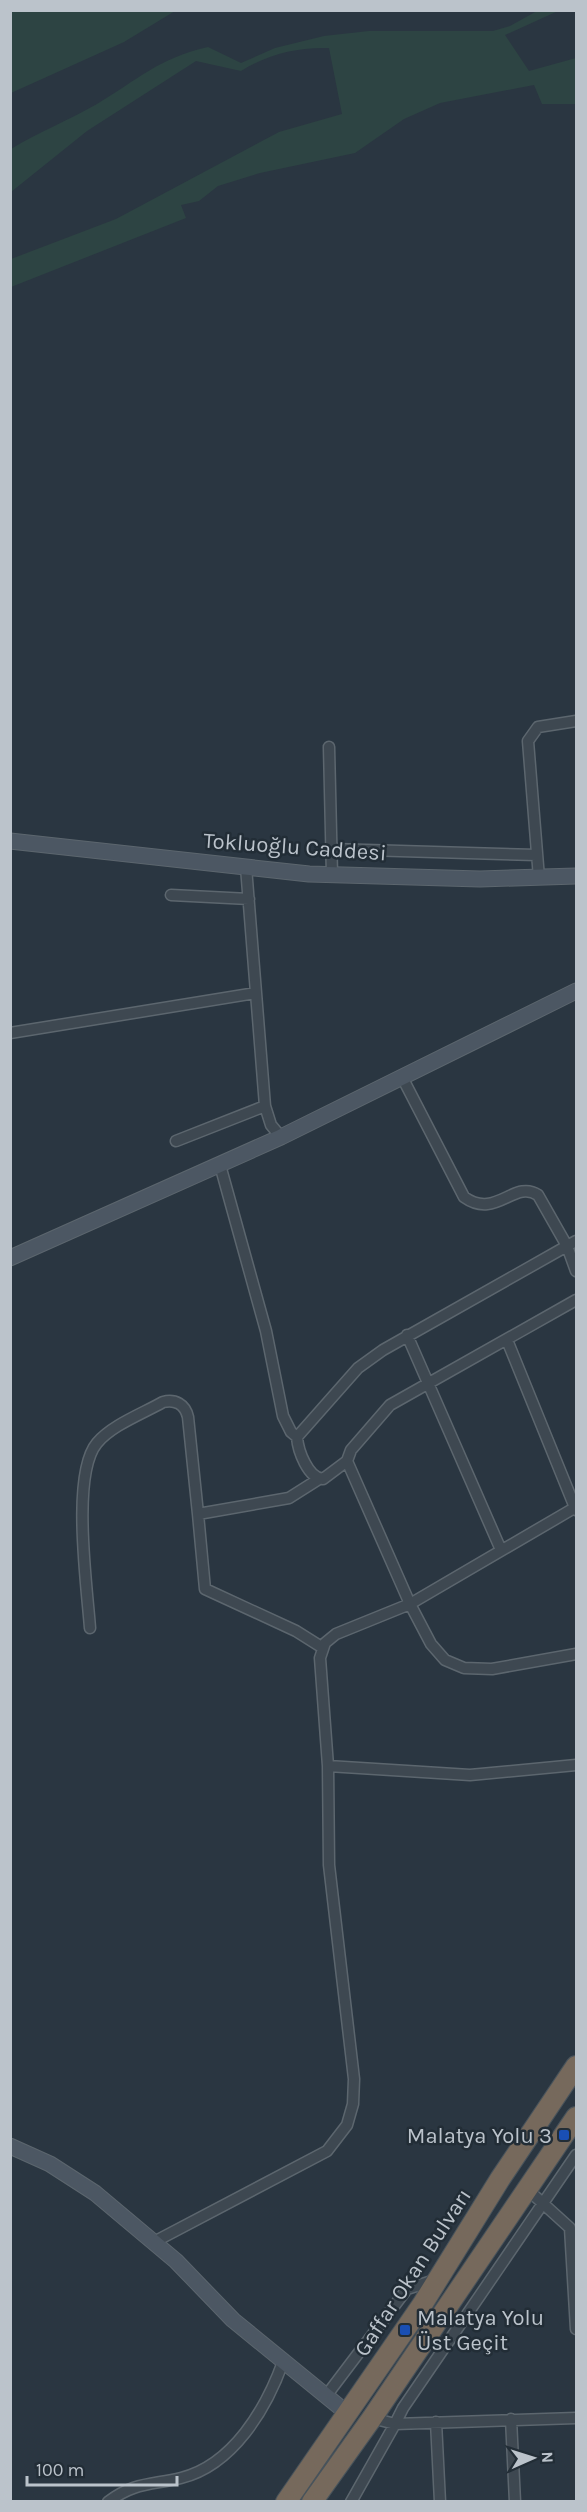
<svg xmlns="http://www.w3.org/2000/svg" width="587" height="2512" viewBox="0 0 587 2512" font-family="Karla,sans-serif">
<rect width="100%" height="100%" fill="#2a3641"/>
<path fill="#2d4443" d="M11,10h164v1l-51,31 -113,51z
M558,11l-53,24 24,36 47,-13v46h-34l-8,-19 -94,18 -36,16 -49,34 -95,20 -42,13 -19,15 -18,4 5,13 -175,69v-28l105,-40 163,-87 63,-18 -13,-66c-32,-1 -60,6 -88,23l-45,-10 -109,70 -76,61v-43c28,-17 58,-29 86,-45 42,-25 60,-45 111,-57l33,16 34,-15 49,-12 45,-5h124l17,-5 27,-15z"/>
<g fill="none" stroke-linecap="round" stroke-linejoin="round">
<defs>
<path id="street" d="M329,747l3,128
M332,849l205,6
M246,867l19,239 6,19 10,12
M539,878l-11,-137 10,-14 38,-6
M171,895l78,4
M10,1033l246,-40
M176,1141l89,-35
M220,1165l46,166 17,85 8,16 6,5
M576,1241l-9,5 9,25
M576,1300l-186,105 -39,45 -4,11 63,143 21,40 14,16 19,8 28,1 84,-15
M407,1335l94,215
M507,1340l69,170
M347,1461l-24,18c-15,-1 -25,-28 -26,-42l61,-69 25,-18 184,-104 -29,-51c-24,-16 -42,25 -74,2l-62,-120
M319,1479l-30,19 -91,16 7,75 91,42 27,17
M90,1628c-3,-42 -19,-154 7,-185 15,-18 45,-29 66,-41 12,-3 22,2 25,15l10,97
M328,1766l142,9 106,-10
M527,2189l43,39 6,101
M154,2242l173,-91 20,-26 6,-21 1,-25 -25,-214 -1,-99 -8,-108 5,-15 11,-9 74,-30 166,-97
M326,2396l81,-107 28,-9
M372,2418l23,6 8,-16 173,-253
M511,2419l4,83
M436,2422l4,80
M108,2502c26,-20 44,-17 73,-24 52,-13 85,-69 102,-116
M351,2502l44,-78 181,-6"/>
<path id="secondary" d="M10,841l299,33 171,5 96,-3
M10,1258l271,-121 295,-146
M10,2146l40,18 45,29 81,68 57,59 114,93"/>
<path id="highway" d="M286,2502l136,-197 78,-126 76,-113
M312,2502l60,-84 204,-301"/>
</defs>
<use href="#street" stroke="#5c666e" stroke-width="13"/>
<use href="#secondary" stroke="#5c666e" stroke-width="17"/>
<use href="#highway" stroke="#48535b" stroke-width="22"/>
<use href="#street" stroke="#3e4851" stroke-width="10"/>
<use href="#secondary" stroke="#4c5763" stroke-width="15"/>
<use href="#highway" stroke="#76695c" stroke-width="20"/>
</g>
<g fill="#1a4fb4" stroke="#222d36" stroke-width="2">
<rect x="558" y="2129" width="12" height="12" rx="3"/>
<rect x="399" y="2324" width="12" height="12" rx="3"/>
</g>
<g text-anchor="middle" stroke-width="5" stroke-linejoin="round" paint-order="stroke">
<g font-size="22" fill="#bbc3cb" stroke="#222d36">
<text transform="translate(295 846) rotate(4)" y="8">Tokluoğlu Caddesi</text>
<text transform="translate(412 2272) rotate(-57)" y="8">Gaffar Okan Bulvarı</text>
</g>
<g font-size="22" fill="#bbc3cb" stroke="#222d36" text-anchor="end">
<text x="552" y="2143">Malatya Yolu 3</text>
<text x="417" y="2325" text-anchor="start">Malatya Yolu<tspan x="417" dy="25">Üst Geçit</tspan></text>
</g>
</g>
<rect width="587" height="2512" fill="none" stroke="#bbc3cb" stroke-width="24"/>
<g transform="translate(533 2458) rotate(87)" stroke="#222d36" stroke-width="4.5" paint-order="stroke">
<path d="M0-4.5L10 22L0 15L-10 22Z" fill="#bbc3cb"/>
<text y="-9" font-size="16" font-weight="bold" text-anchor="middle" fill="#bbc3cb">N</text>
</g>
<path d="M27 2476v9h150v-9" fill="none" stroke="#bbc3cb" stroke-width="3"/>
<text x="36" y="2476" font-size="18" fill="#bbc3cb" stroke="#222d36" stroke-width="4.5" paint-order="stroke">100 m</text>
</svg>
